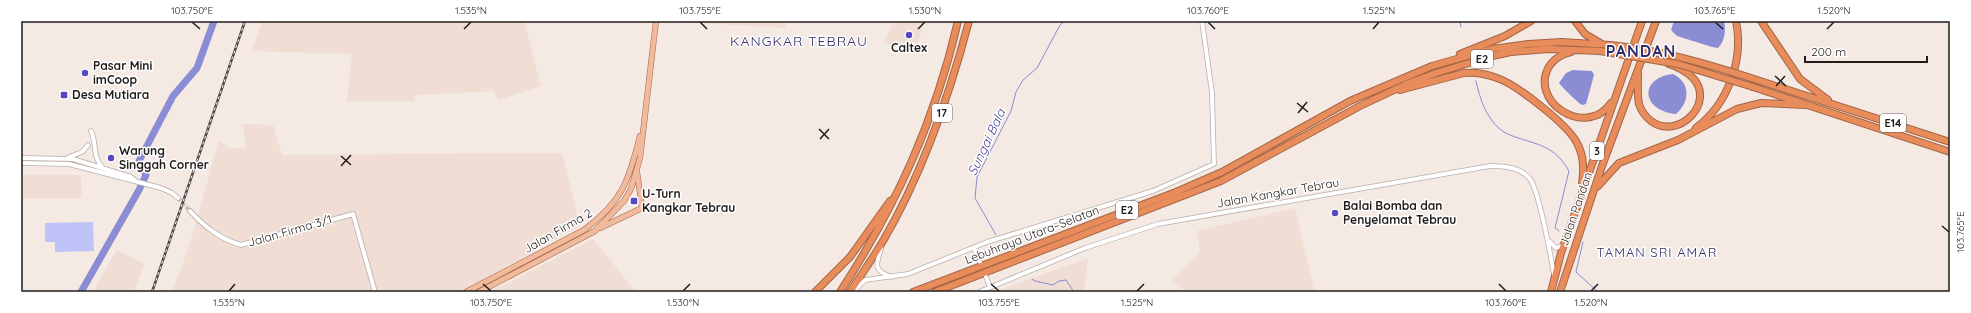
<svg xmlns="http://www.w3.org/2000/svg" width="1971" height="313" viewBox="0 0 1971 313" font-family="Quicksand,sans-serif">
<rect width="100%" height="100%" fill="#f5e9e4"/>
<path fill="#f0ddd4" d="M262,21h262l17,65 -43,14 -4,-9 -79,4 -1,6h-67l5,-47 -100,-3z
M664,21h122l-1,7z
M897,21h26l-6,30 -33,-8 8,-18z
M243,124l30,1 9,30 280,-2 18,73 -120,66h-288l18,-48 29,-104 13,9 14,-2z
M21,175h60l1,23h-61z
M1295,208l20,84h-129l-14,-12 28,-28 -3,-21z
M593,239l43,53h-146z
M117,250l27,14 -10,28h-41z
M1088,258l-4,34h-90z"/>
<path fill="#c0c3f8" d="M93,222l1,29 -39,1v-10h-10v-19z"/>
<path fill="#8a8cd4" d="M1674,21h50c2,9 1,20 -6,27l-6,-1 -35,-11 -6,-6z
M1573,70l19,1 2,4 -8,29 -4,1c-5,-3 -19,-17 -23,-22l7,-10z
M1673,74c18,9 17,28 3,40 -34,-3 -38,-36 -3,-40z"/>
<g fill="none" stroke-linecap="round" stroke-linejoin="round">
<path stroke="#8a8cd4" stroke-width="1" d="M1460,21l1,6
M1476,81c4,18 10,37 25,49 5,4 12,6 17,8 23,7 38,10 51,33l-14,57 4,3
M996,235l-21,-37 2,-21 34,-66 5,-19 7,-12 14,-12 23,-43 5,-4
M1583,242l-7,30 22,20
M1032,279l3,2 18,4 6,-4 7,-1 8,12"/>
<path stroke="#8a8cd4" stroke-width="7" d="M81,292l58,-102 7,-15 -7,-14 34,-65 24,-28 17,-47"/>
<path stroke="#cbc0bc" stroke-width="4" stroke-dasharray="4 2" stroke-linecap="butt" d="M178,198l12,13"/>
<defs>
<path id="minor" d="M91,131c6,12 1,25 11,36
M69,157l13,-5 6,-7
M21,158l52,1 58,18 5,4
M21,163l48,1 92,24 11,5 6,5
M190,211c15,16 30,28 51,34l112,-31 22,78
M1548,240l8,8 8,-3
M881,248c-5,17 -8,22 10,29
M974,248l6,14
M986,277l4,10
M853,292l12,-12 43,-6 79,-32 166,-51 61,-27 -2,-71 -10,-72
M979,292l106,-44 73,-24 332,-58c15,0 30,1 40,13 9,12 21,78 24,96"/>
<path id="major" d="M600,228l42,-20 -5,-36
M466,292l118,-62c38,-28 45,-49 56,-94
M479,292l116,-61 29,-30 7,-12 9,-31 16,-137"/>
<path id="highway" d="M1575,21l10,13 17,10
M1761,21l39,58 28,21
M1571,52c-9,2 -16,6 -21,13 -23,35 35,75 61,38
M1460,54l45,-18 26,-15
M1638,73c0,10 -1,21 1,31 2,7 7,13 12,17 27,20 65,-18 42,-43 -7,-7 -15,-11 -24,-14
M1757,80l193,62
M1753,87l197,65
M1400,90l64,-17c11,-1 22,1 33,5 19,6 71,47 80,65 7,13 7,26 5,41
M1696,128c32,-24 48,-68 40,-107
M1598,186l21,-23 59,-23 59,-31 24,-6 44,2
M815,292l35,-35 40,-56
M840,292c56,-86 95,-171 118,-271
M850,292c11,-17 23,-34 33,-51 40,-68 66,-144 86,-220
M913,292l263,-100 46,-20 128,-71 82,-35 60,-17 36,-5 34,-2 48,3
M935,292l286,-111 139,-75 49,-23 27,-10 56,-17 19,-4 38,-3 51,2
M1551,292l10,-39 81,-232
M1560,292l42,-126 54,-145"/>
</defs>
<use href="#minor" stroke="#b9aea9" stroke-width="5.5"/>
<use href="#major" stroke="#a36545" stroke-width="6"/>
<use href="#highway" stroke="#a36545" stroke-width="8"/>
<use href="#minor" stroke="#fff" stroke-width="4"/>
<use href="#major" stroke="#f2ba9d" stroke-width="5"/>
<use href="#highway" stroke="#e98c5b" stroke-width="6"/>
<defs>
<path id="rail" d="M152,292l93,-271"/>
</defs>
<use href="#rail" stroke="#4c4643" stroke-width="2.5"/>
<use href="#rail" stroke="#fff" stroke-width="1" stroke-dasharray="3" stroke-linecap="butt"/>
<defs>
<path id="highway-bridge" d="M1610,45c51,5 98,19 147,35
M1600,51l78,13 75,23"/>
</defs>
<use href="#highway-bridge" stroke="#a36545" stroke-width="8" stroke-linecap="butt"/>
<use href="#highway-bridge" stroke="#e98c5b" stroke-width="6"/>
</g>
<path fill="none" stroke="#211d1b" stroke-width="1.5" d="M192,22l8,7M700,22l7,7M1208,22l7,7M1715,22l8,7M464,29l7,-7M918,29l7,-7M1373,29l6,-7M1827,29l7,-7M1775,76l11,10M1776,86l9,-10M1297,103l11,9M1298,113l9,-11M819,129l10,10M820,139l9,-10M341,156l10,9M341,166l10,-11M1942,226l7,6M483,284l8,7M991,284l8,7M1499,284l7,7M229,291l6,-7M683,291l7,-7M1137,291l7,-7M1591,291l7,-7"/>
<g fill="#5549c1" stroke="#fff" stroke-width="1.5">
<circle cx="909" cy="35" r="4"/>
<circle cx="85" cy="73" r="4"/>
<rect x="60" y="91" width="8" height="8" rx="2"/>
<circle cx="111" cy="158" r="4"/>
<rect x="630" y="197" width="8" height="8" rx="2"/>
<circle cx="1335" cy="213" r="4"/>
</g>
<g text-anchor="middle" stroke-width="3" stroke-linejoin="round" paint-order="stroke">
<g fill="#fff" stroke="#64615f" stroke-width="1">
<rect x="1471" y="50" width="22" height="18" rx="3"/>
<rect x="932" y="104" width="20" height="18" rx="3"/>
<rect x="1880" y="114" width="26" height="18" rx="3"/>
<rect x="1590" y="142" width="14" height="18" rx="3"/>
<rect x="1116" y="201" width="22" height="18" rx="3"/>
</g>
<g font-size="11" font-weight="bold" fill="#211d1b">
<text x="1482" y="63">E2</text>
<text x="942" y="117">17</text>
<text x="1893" y="127">E14</text>
<text x="1597" y="155">3</text>
<text x="1127" y="214">E2</text>
</g>
<g font-size="12" font-weight="bold" fill="#211d1b" stroke="#fff" text-anchor="start">
<text x="909" y="52" text-anchor="middle">Caltex</text>
<text x="93" y="70">Pasar Mini<tspan x="93" dy="14">imCoop</tspan></text>
<text x="72" y="99">Desa Mutiara</text>
<text x="119" y="155">Warung<tspan x="119" dy="14">Singgah Corner</tspan></text>
<text x="642" y="198">U-Turn<tspan x="642" dy="14">Kangkar Tebrau</tspan></text>
<text x="1343" y="210">Balai Bomba dan<tspan x="1343" dy="14">Penyelamat Tebrau</tspan></text>
</g>
<g font-size="12" fill="#211d1b" stroke="#fff">
<text transform="translate(1278 193) rotate(-10)" y="4">Jalan Kangkar Tebrau</text>
<text transform="translate(1576 209) rotate(-71)" y="4">Jalan Pandan</text>
<text transform="translate(290 231) rotate(-16)" y="4">Jalan Firma 3/1</text>
<text transform="translate(558 231) rotate(-30)" y="4">Jalan Firma 2</text>
<text transform="translate(1032 235) rotate(-21)" y="4">Lebuhraya Utara–Selatan</text>
</g>
<g font-size="13" font-style="italic" fill="#4e4aa0" stroke="#fff">
<text transform="translate(986 142) rotate(-65)" y="5">Sungai Bala</text>
</g>
<g font-size="13" letter-spacing="1" fill="#312d68" stroke="#fff">
<text x="1657" y="257">TAMAN SRI AMAR</text>
</g>
<g font-size="14" letter-spacing="1" fill="#312d68" stroke="#fff">
<text x="799" y="46">KANGKAR TEBRAU</text>
</g>
<g font-size="16" font-weight="bold" letter-spacing="1" fill="#312d68" stroke="#fff">
<text x="1641" y="57">PANDAN</text>
</g>
</g>
<rect width="1971" height="313" fill="none" stroke="#ffffff" stroke-width="44"/>
<path d="M1805 56v6h122v-6" fill="none" stroke="#211d1b" stroke-width="2"/>
<text x="1811" y="56" font-size="12" fill="#211d1b" stroke="#ffffff" stroke-width="3" paint-order="stroke">200 m</text>
<rect x="22" y="22" width="1927" height="269" fill="none" stroke="#211d1b" stroke-width="1.5"/>
<g font-size="10" text-anchor="middle" fill="#211d1b">
<text x="192" y="14">103.750°E</text>
<text x="471" y="14">1.535°N</text>
<text x="700" y="14">103.755°E</text>
<text x="925" y="14">1.530°N</text>
<text x="1208" y="14">103.760°E</text>
<text x="1379" y="14">1.525°N</text>
<text x="1715" y="14">103.765°E</text>
<text x="1834" y="14">1.520°N</text>
<text transform="translate(1960 232) rotate(-90)" y="4">103.765°E</text>
<text x="229" y="306">1.535°N</text>
<text x="491" y="306">103.750°E</text>
<text x="683" y="306">1.530°N</text>
<text x="999" y="306">103.755°E</text>
<text x="1137" y="306">1.525°N</text>
<text x="1506" y="306">103.760°E</text>
<text x="1591" y="306">1.520°N</text>
</g>
</svg>
